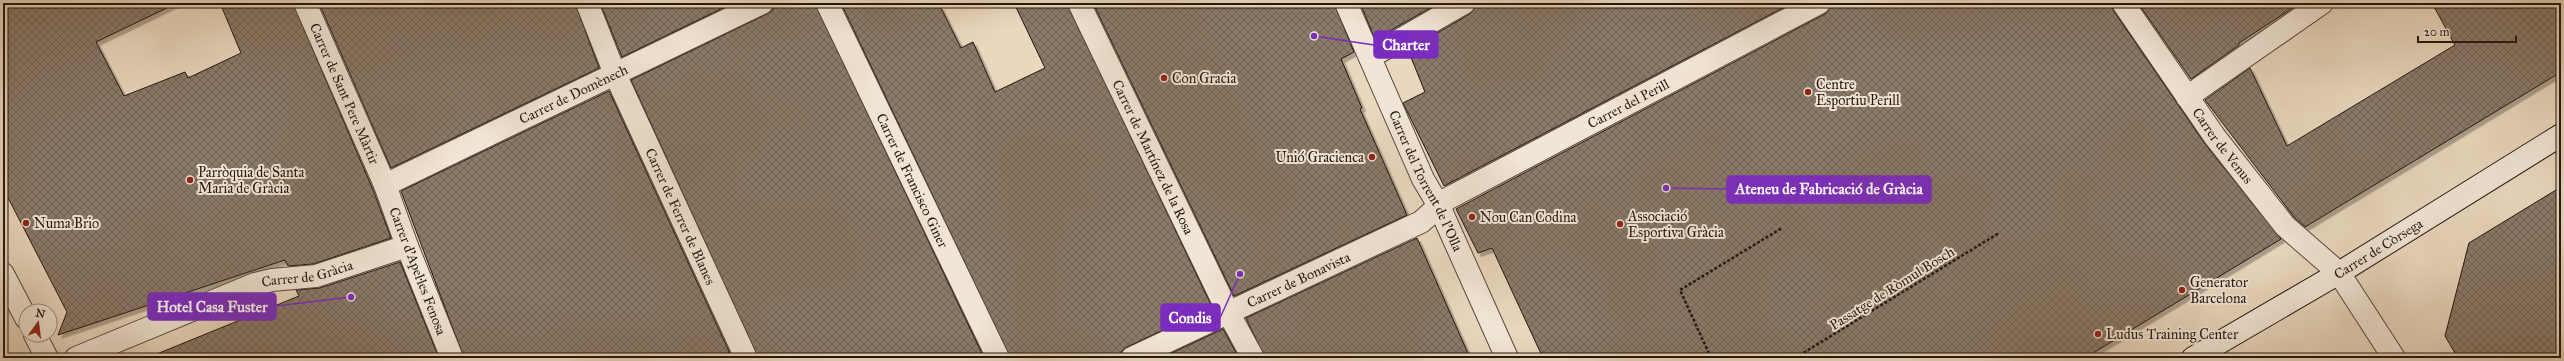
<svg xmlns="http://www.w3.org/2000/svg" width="2564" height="361" viewBox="0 0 2564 361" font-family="'IM FELL Great Primer',serif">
<defs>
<pattern id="building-cross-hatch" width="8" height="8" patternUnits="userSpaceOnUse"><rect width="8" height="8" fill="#8a7a6a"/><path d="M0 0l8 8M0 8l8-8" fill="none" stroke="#716356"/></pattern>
<filter id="shadow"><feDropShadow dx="3.5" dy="3.5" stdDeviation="0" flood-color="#0004"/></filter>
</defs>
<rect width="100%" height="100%" fill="#e9d7be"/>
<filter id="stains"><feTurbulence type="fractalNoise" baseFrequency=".005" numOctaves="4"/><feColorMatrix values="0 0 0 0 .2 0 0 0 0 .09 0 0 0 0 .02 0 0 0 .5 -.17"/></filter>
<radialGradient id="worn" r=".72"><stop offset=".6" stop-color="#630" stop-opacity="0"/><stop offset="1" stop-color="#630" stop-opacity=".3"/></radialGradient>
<path fill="url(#building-cross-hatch)" stroke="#24160f" filter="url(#shadow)" d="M3,3h174l-81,39 28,54 61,-24 3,6 53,-25 -21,-50h73l80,187 18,48 -78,26 -25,2 -3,-6 -227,75 9,-23 -64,-124z
M319,3h256l24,65 -208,100z
M600,3h133l-111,54z
M774,3h41l169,355h-226l-127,-278 136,-66 6,-4z
M841,3h91l3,5 5,-2 21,42 12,-6 22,50 50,-24 -31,-65h53l145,304 -85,40 -5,4 -2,7h-110z
M1093,3h241l20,49 -13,7 21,49 -2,1 47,106 -173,81z
M1360,3h79l-64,36z
M1476,3h316l-348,183 -41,-83 22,-11 -17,-42 62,-36z
M1831,3h280l2,7 92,134 76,95 -196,119h-542l-51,-110 -14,5 -22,-44 369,-195z
M2138,3h162l-61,40v2l-48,34z
M2432,3h129v69l-256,155 -11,-10 -89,-117 45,-32 37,78 168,-101z
M609,91l123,267h-268l-63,-167z
M2561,187v171h-103l-13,-22 24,-93z
M1417,238l53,120h-205l-19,-40z
M400,262l39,96h-292l152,-62 -3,-6 24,-2z
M1223,329l16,29h-78z"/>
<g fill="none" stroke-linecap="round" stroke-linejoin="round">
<defs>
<g id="pedestrian">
<path id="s1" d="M76,358l179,-74 17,-4 44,-4 91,-30 -22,-61"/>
</g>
<g id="minor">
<path id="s2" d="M305,3l80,182 377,-182"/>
<path id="s3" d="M587,3l28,71 131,284"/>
<path id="s4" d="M827,3l171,355"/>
<path id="s5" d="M1079,3l149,309 25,46"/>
<path id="s6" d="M1346,3l77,176 16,27 68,152"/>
<path id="s7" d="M2123,3l92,134 70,89 54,47 55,85"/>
<path d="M1370,57l94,-54"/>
<path d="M2187,97l135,-94"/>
<path d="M407,246l45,112"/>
<path id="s8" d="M1132,358l289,-136 26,-23 372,-196"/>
</g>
<path id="tertiary" d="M3,274l23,44
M35,335l12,23"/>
<g id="secondary">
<path id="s9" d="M2193,358l146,-85 222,-138"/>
</g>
</defs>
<use href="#pedestrian" stroke="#55463b" stroke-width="24"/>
<use href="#minor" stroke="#55463b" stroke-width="24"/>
<use href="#tertiary" stroke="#55463b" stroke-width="24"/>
<use href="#secondary" stroke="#24160f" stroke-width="24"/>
<path stroke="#24160f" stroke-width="2.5" stroke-dasharray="3 2" stroke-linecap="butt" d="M1711,358l-31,-68 102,-62
M1795,358l204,-125"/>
<use href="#pedestrian" stroke="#f1e5d5" stroke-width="22"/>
<use href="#minor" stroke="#f1e5d5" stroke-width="22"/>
<use href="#tertiary" stroke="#f1e5d5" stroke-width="22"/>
<use href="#secondary" stroke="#f1e5d5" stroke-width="22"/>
</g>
<g fill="#8f2418" stroke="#f1e5d5" stroke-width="1.5">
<circle cx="1164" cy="78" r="4"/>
<circle cx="1808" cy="92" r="4"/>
<circle cx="1372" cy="157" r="4"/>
<circle cx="190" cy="180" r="4"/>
<circle cx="1472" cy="217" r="4"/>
<circle cx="26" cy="223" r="4"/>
<circle cx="1620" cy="224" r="4"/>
<circle cx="2182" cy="290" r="4"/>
<circle cx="2098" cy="334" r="4"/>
</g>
<g text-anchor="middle" stroke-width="4" stroke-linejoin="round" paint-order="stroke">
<g font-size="14" fill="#24160f" stroke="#f1e5d5" text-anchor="start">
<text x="1172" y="83">Con Gracia</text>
<text x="1816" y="89">Centre<tspan x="1816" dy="16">Esportiu Perill</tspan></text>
<text x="1364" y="162" text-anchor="end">Unió Gracienca</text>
<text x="198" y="177">Parròquia de Santa<tspan x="198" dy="16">Maria de Gràcia</tspan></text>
<text x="1628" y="221">Associació<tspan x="1628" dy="16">Esportiva Gràcia</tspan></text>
<text x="1480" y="222">Nou Can Codina</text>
<text x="34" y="228">Numa Brio</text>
<text x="2190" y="287">Generator<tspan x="2190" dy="16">Barcelona</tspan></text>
<text x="2106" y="339">Ludus Training Center</text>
</g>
<g font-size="14" fill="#24160f" stroke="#f1e5d5">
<text dy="5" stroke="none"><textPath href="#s2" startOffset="99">Carrer de Sant Pere Màrtir</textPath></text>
<text dy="5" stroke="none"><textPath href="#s2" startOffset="408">Carrer de Domènech</textPath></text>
<text dy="5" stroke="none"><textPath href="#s8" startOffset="559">Carrer del Perill</textPath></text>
<text dy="5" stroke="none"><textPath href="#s7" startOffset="174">Carrer de Venus</textPath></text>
<text dy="5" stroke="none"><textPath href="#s5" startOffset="171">Carrer de Martínez de la Rosa</textPath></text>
<text dy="5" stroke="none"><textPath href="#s4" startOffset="197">Carrer de Francisco Giner</textPath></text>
<text dy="5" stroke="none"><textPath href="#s6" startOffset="195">Carrer del Torrent de l'Olla</textPath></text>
<text dy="5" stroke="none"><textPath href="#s3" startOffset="233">Carrer de Ferrer de Blanes</textPath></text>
<text dy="5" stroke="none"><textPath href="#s9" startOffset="215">Carrer de Còrsega</textPath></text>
<text transform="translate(418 271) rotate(69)" y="5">Carrer d'Apel·les Fenosa</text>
<text dy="5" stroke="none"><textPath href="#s1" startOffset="247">Carrer de Gràcia</textPath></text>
<text dy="5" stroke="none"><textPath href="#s8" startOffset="184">Carrer de Bonavista</textPath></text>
<text transform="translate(1892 288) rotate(-32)" y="5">Passatge de Ròmul Bosch</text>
</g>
</g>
<path fill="none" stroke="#7b2cbf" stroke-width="1.5" d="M1314 36L1374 45M1666 188L1727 189M351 297L276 306M1240 274L1220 318"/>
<g fill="#7b2cbf" stroke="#f1e5d5" stroke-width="1.5">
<circle cx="1314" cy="36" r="4"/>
<circle cx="1666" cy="188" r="4"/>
<circle cx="351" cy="297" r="4"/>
<circle cx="1240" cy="274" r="4"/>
</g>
<g fill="#7b2cbf" stroke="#7b2cbf" stroke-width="1.5">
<rect x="1374" y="31" width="64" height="27" rx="4"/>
<rect x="1727" y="176" width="204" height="27" rx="4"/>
<rect x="148" y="293" width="128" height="27" rx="4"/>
<rect x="1161" y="304" width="59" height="27" rx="4"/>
</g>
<g font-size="15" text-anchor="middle" font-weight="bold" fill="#fff">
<text x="1406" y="50">Charter</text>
<text x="1829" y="194">Ateneu de Fabricació de Gràcia</text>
<text x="212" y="312">Hotel Casa Fuster</text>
<text x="1190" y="323">Condis</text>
</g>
<rect width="2564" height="361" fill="none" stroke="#e9d7be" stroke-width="16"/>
<rect x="4" y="4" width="2556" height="353" fill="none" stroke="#24160f" stroke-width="2"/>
<rect x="8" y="8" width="2548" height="345" fill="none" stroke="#24160f"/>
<g transform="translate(38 323) rotate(14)"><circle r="19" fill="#f1e5d5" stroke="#9f9286"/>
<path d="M0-3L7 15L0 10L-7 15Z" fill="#8f2418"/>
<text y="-6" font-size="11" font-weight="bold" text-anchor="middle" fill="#24160f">N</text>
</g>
<path d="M2418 36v6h98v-6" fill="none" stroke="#24160f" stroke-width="2"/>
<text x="2424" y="36" font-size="12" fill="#24160f" stroke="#f1e5d5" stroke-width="3" paint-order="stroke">20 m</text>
<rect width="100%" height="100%" filter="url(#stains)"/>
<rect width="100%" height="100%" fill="url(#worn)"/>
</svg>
